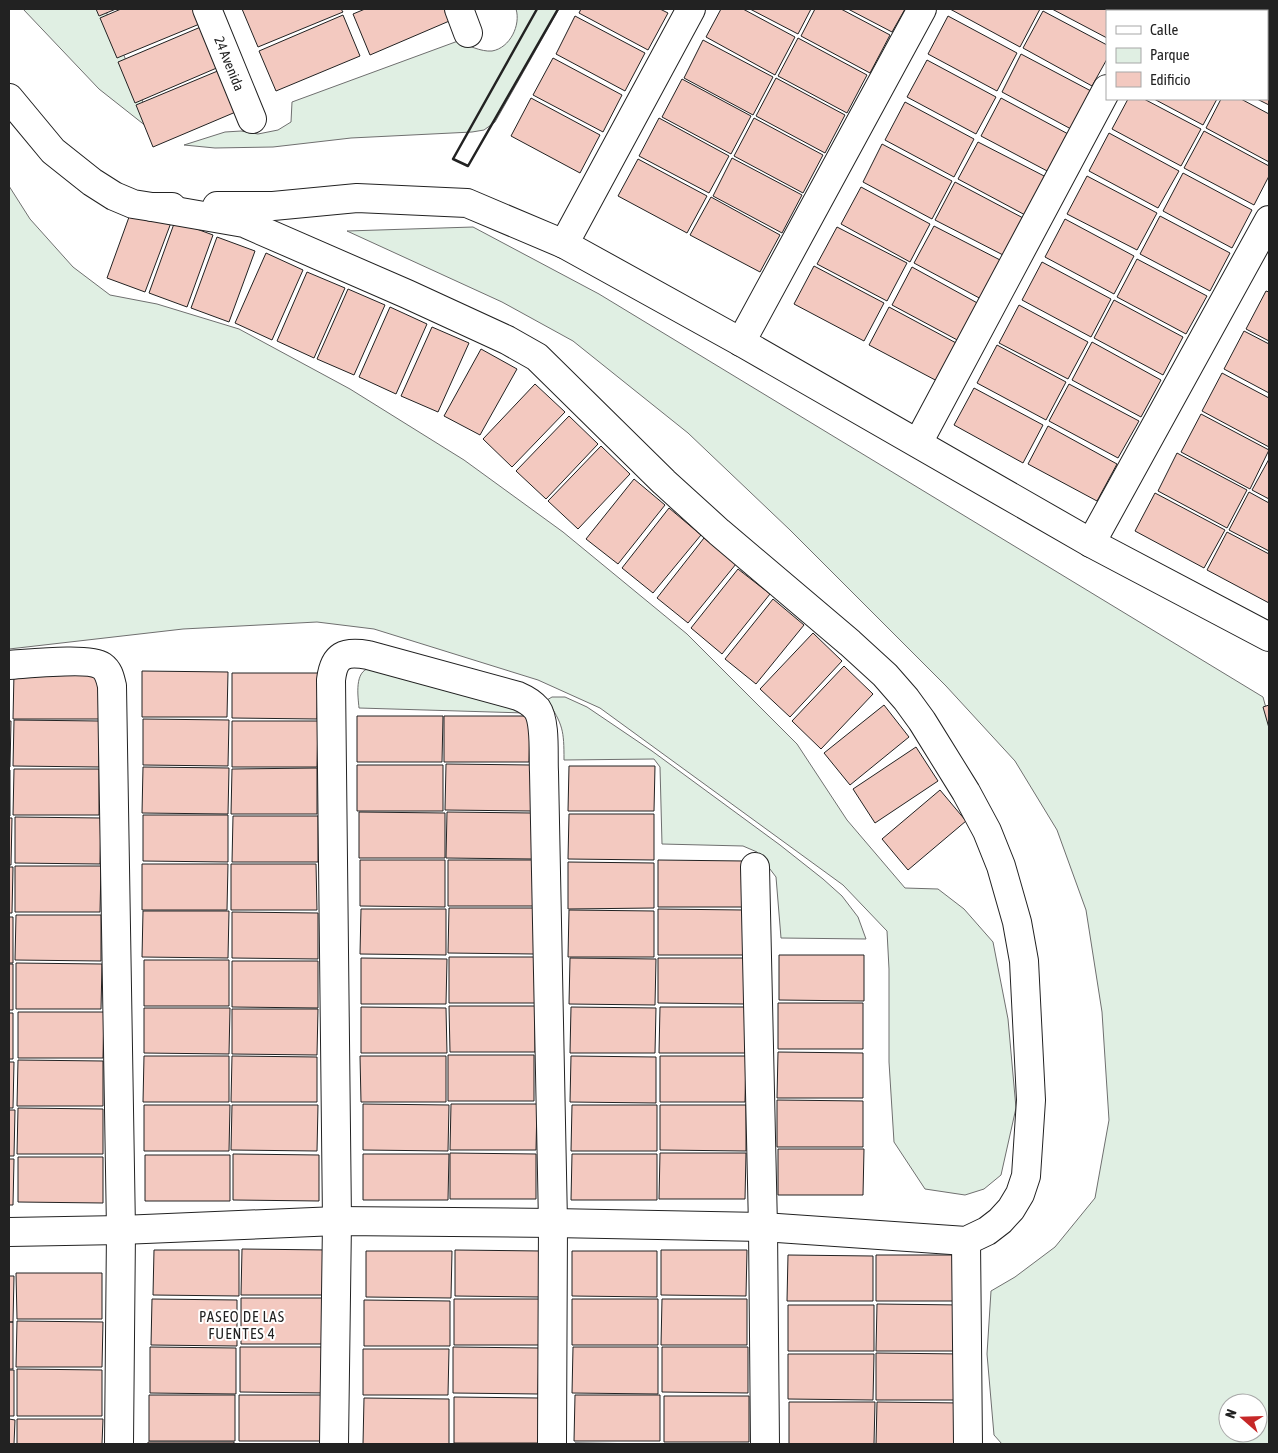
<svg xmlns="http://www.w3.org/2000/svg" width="1278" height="1453" viewBox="0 0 1278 1453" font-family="'Asap Condensed',sans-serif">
<rect width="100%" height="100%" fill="#fff"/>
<path fill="#e0efe3" stroke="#6f6f6f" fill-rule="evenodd" d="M23,9h82l51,125 -57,-45z
M516,9h43l-64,113 -11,8 -12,2 -121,6 -78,9 -58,1 -31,-3 41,-13 16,-1 17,3 20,-4 13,-8 1,-20 166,-61c9,4 23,11 34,10 18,-3 29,-26 24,-42z
M9,186l21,33 43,48 37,28 47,9 82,25 111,60 114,71 99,72 124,102 110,110 50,76 58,68 33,1 26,20 29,33 15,77 8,89 -15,67 -17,14 -19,6 -40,-6 -31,-47 -5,-80v-93l-2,-38 -44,-46 -243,-177 -62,-28 -164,-51 -57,-7 -134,7 -174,20z
M473,227l126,67 664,403 6,22v725h-267l-8,-9 -7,-81 4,-63 24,-14 40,-30 40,-49 14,-78 -7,-108 -16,-102 -29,-80 -42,-69 -69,-75 -156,-156 -102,-97 -115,-92 -71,-39 -155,-71zM1228,1403h30v30h-30z
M370,668l136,34 19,11 -166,-5c-1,-12 -5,-37 11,-40z
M552,697h13l22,10 65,44 128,94 43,34 19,17 16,21 8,22 -85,-1 -5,-61 -19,-25 -14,-6 -81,-2 -2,-77 -6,-8 -90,1c0,-30 -1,-35 -17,-60z"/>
<path fill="#f3c9c0" stroke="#222" d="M96,9h20l-17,7z
M121,9h75l6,14 -85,35 -17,-40z
M242,9h99l2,3 -85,35z
M365,9h84l5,10 -84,36 -17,-41z
M581,9h79l8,4 -20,37 -69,-37z
M721,9h22l52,28 -20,38 -69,-38z
M750,9h61l-13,25z
M815,9h26l49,26 -20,38 -69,-37z
M848,9h57l-13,23z
M950,9h90l-20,38z
M1052,9h82l-2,2h-25v27z
M1043,11l64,34v14l-15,27 -69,-38z
M343,15l17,41 -84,35 -17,-40z
M575,16l70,37 -20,38 -69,-37z
M948,16l69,37 -20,38 -69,-37z
M203,26l16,41 -84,36 -17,-41z
M798,38l69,37 -20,38 -69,-37z
M703,40l70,37 -20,38 -69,-37z
M1021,54l70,37 -20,38 -69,-37z
M1267,56l2,1v48l-12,-6h10z
M553,58l69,37 -19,37 -70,-37z
M927,60l69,37 -20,37 -69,-37z
M220,70l18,41 -85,36 -17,-42z
M776,78l69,37 -20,38 -69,-37z
M682,79l69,37 -20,38 -69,-37z
M531,98l69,37 -20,38 -69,-37z
M1001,98l69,37 -19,38 -70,-37z
M1128,99h16l57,30 -20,37 -69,-37z
M1154,99h63l-14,26z
M1221,99h20l28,15v48l-63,-34z
M905,102l69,37 -20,38 -69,-37z
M659,118l70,38 -20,37 -70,-37z
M754,118l69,37 -20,38 -69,-37z
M1204,131l65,35v10l-15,29 -70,-37z
M1109,133l70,38 -21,37 -69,-37z
M978,142l70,36 -21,38 -69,-37z
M882,144l70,37 -20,38 -69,-37z
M732,158l70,37 -20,38 -69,-37z
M638,159l69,37 -20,37 -69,-37z
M1183,173l69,37 -20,38 -69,-37z
M1087,176l70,37 -20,37 -70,-36z
M955,182l70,37 -20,37 -70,-36z
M861,187l69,37 -20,38 -69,-38z
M711,197l69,38 -20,37 -70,-37z
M133,206l39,14 -27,72 -38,-14z
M1160,216l70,37 -20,38 -70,-37z
M1065,219l69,37 -20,38 -69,-37z
M175,221l38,14 -26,72 -38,-14z
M934,226l70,36 -21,38 -69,-37z
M837,227l70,36 -20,38 -70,-37z
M217,237l38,14 -26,71 -38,-14z
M266,253l37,17 -31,70 -37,-17z
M1137,259l70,37 -21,38 -69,-37z
M1042,262l69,37 -20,38 -69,-37z
M814,266l70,37 -20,38 -70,-37z
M912,267l69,38 -20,37 -69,-37z
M307,272l38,16 -31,70 -37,-17z
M348,289l37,16 -31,70 -37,-16z
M1266,291l3,1v49l-23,-12z
M1114,300l69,37 -20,38 -69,-37z
M1019,305l69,37 -20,37 -69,-36z
M390,307l37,17 -31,70 -37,-17z
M889,307l69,37 -19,38 -70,-37z
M432,327l37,16 -31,69 -37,-16z
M1244,331l25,13v49l-45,-24z
M1092,342l69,38 -20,37 -69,-37z
M997,345l69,37 -20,38 -69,-37z
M481,349l36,20 -37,66 -36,-19z
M1222,373l47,25v49l-67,-36z
M535,384l30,28 -53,55 -29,-28z
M1069,384l70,37 -21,37 -69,-37z
M974,388l69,37 -20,38 -69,-38z
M1201,414l68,36 -19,39 -69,-37z
M569,416l29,28 -52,55 -30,-28z
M1048,426l69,38 -20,37 -69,-37z
M601,446l29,28 -52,55 -30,-28z
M1177,453l70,37 -20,38 -69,-37z
M1269,459v40l-17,-9z
M634,479l31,26 -47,59 -32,-25z
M1249,492l20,11v48l-40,-21z
M1155,493l70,37 -21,38 -69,-37z
M669,508l32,27 -48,58 -31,-25z
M1227,532l42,22v49l-62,-33z
M704,538l32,26 -48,59 -31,-25z
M738,569l32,25 -48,60 -31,-26z
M773,599l31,26 -48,59 -31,-25z
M813,633l29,28 -52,56 -30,-28z
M844,666l29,28 -52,55 -29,-28z
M142,671l86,1 -1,45h-85z
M14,673h85v46h-86z
M232,673h86l-1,46 -85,-1z
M884,705l25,32 -59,48 -26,-32z
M1269,705v23l-6,-21z
M357,716h86l-1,46h-85z
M444,716h86l-1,46h-85z
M143,719l86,1 -1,46 -85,-1z
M14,720l85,1v46l-86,-1z
M9,721h2l-1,46h-1z
M232,721h86l-1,46h-85z
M916,747l22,34 -63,42 -22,-34z
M446,764l85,1v46l-86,-1z
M357,765h86v46h-86z
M569,766h86l-1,45h-86z
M143,767l86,1 -1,46 -86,-1z
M317,768v46h-86l1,-45z
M14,769h85v46h-86z
M9,770h1v46h-1z
M940,790l26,31 -58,49 -26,-31z
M359,812l86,1v45h-86z
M447,812l85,1v46l-86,-1z
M569,814h85v46l-86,-1z
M143,815h85v47l-85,-1z
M233,816h85v46h-86z
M15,817l86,1 -1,46 -85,-1z
M9,818h3l-1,47h-2z
M360,860h85v47l-85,-1z
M448,860h85v46h-85z
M658,860l86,1v46h-86z
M568,862l86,1v45l-86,1z
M142,864h86l-1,46h-85z
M231,864h85l1,46h-86z
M15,866h86l-1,46h-85z
M9,867h4l-1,46h-3z
M449,908h85v46l-86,-1z
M361,909h85v46l-86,-1z
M658,909l86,1 -1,45h-85z
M569,910l85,1v46h-86z
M143,911h86l-1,47 -86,-1z
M232,912l86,1v46l-86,-1z
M16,915h85v46l-86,-1z
M9,917h4v46h-4z
M779,955h85v46l-85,-1z
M449,957h86v46h-86z
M361,958l86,1 -1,45h-85z
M570,958l86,1 -1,46 -86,-1z
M658,958h86v46l-86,-1z
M144,960h85v46h-85z
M232,961h86v47l-86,-1z
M16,963l86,1 -1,45h-85z
M9,964h4v46h-4z
M778,1003h85v46h-85z
M449,1006h86v46h-85z
M361,1007l85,1 1,45h-86z
M571,1007l85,1 -1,45h-85z
M660,1007h85v46h-86z
M144,1008h86l-1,46 -85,-1z
M232,1009h86l-1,46 -85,-1z
M18,1012h86l-1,46h-85z
M9,1013h4v46h-4z
M778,1052l85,1v45h-86z
M448,1055h86v46h-86z
M144,1056h85v46h-86z
M232,1056l85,1v45h-86z
M360,1056h86v46h-85z
M571,1056l85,1v46l-86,-1z
M660,1056h86l-1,46h-85z
M18,1060l85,1v45h-86z
M9,1062h5l-1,46h-4z
M777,1100l86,1v46h-86z
M363,1104l86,1 -1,46 -85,-1z
M451,1104h86l-1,46h-86z
M144,1105h86l-1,46h-85z
M232,1105h86l-1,46 -86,-1z
M572,1105h85v46h-86z
M660,1105h86v46l-86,-1z
M18,1108l85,1v45h-86z
M9,1110h6l-1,46h-5z
M778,1149h86l-1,46h-85z
M450,1153l86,1v45h-86z
M660,1153h86l-1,46h-86z
M233,1154l86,1v46l-86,-1z
M363,1154h86l-1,46h-85z
M572,1154h85v46h-86z
M145,1155h85v46h-85z
M18,1157h85v46l-85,-1z
M9,1159h5l-1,46h-4z
M242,1249l86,1 -1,45h-86z
M154,1250h85v46l-86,-1z
M455,1250l86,1 -1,46 -85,-1z
M661,1250h86l-1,46 -85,-1z
M366,1251h86l-1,47 -85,-1z
M572,1251h85v46l-85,-1z
M788,1255l85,1v45h-86z
M876,1255h86l-1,46h-85z
M16,1273h86v46h-85z
M9,1276h5l-1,46h-4z
M241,1298h86l-1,46h-85z
M152,1299l85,1v46l-86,-1z
M454,1299h85v46h-85z
M572,1299h86v46h-86z
M662,1299h85v46h-86z
M364,1300l86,1v45h-86z
M877,1304l85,1v46h-86z
M788,1305h86v46h-86z
M17,1321l86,1 -1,45h-86z
M9,1322h4v47h-4z
M150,1347l86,1v46l-86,-1z
M240,1347h85v46l-85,-1z
M453,1347l86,1 -1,46 -85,-1z
M573,1347h85v47l-86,-1z
M662,1347h86v46l-86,-1z
M363,1349h86l-1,46h-85z
M876,1353l86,1 -1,46h-85z
M788,1354h86l-1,46 -85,-1z
M17,1369l85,1v46h-85z
M9,1370h5v46h-5z
M149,1395h86v46h-86z
M239,1395h86l-1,46h-85z
M575,1395h85v46h-86z
M664,1396h85v46h-85z
M454,1397l85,1v45h-85z
M364,1398l85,1v45h-86z
M789,1402h86l-1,42h-85z
M877,1402l85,1v41h-86z
M9,1419l6,1 -1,24h-5z
M17,1419h86l-1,25h-85z
M148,1442h86v2h-86z
M575,1443l85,1h-85z"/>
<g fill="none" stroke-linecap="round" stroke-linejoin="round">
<defs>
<g id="minor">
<path id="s1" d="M207,9l45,110"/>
<path d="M459,9l9,24"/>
<path d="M1220,9l5,2"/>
<path d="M1148,11l2,-2"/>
<path d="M1267,37l2,1"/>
<path d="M9,98l44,53 39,31 22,14 19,8 19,3h20"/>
<path d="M217,206h56l84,-8 110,5 97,41 177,98 350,201 178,94"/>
<path d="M564,244l127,-235"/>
<path d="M741,342l181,-333"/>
<path d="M918,443l189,-354"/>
<path d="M1091,543l178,-323"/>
<path d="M9,665c18,-1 80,-8 93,1 7,5 8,12 10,20l9,544 -2,214"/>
<path d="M755,867l8,360 2,217"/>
<path d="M9,1232l112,-2 216,-9 216,2 210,4 203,14 21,-10 13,-10 11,-12 9,-15 6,-18 5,-76 -7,-139 -7,-39 -16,-56 -14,-35 -21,-39 -44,-71 -16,-22 -21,-24 -35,-32 -131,-111 -55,-50 -127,-125 -30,-17 -100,-46 -163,-71 -92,-16"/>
<path d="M966,1241l2,203"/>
<path d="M334,1444l3,-223 -6,-541c3,-25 13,-29 37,-25l150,41c7,3 14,7 19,13 9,13 6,47 7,63l9,451 -1,221"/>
</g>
</defs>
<use href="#minor" stroke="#222" stroke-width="30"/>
<use href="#minor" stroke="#fff" stroke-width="28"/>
<path stroke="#222" stroke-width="2.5" d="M537,9l-84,150 15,7 90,-157"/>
</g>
<g text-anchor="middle" stroke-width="4" stroke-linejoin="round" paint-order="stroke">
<g font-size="14" fill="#222" stroke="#fff">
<text dy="5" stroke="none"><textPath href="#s1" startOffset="59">24 Avenida</textPath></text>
</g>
<g font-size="15" letter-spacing="1" fill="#222" stroke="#fff">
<text x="242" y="1322">PASEO DE LAS<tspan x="242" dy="17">FUENTES 4</tspan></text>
</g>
</g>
<rect width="1278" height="1453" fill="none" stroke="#222222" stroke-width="20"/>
<rect x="1106" y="10" width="162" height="90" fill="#ffffff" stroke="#a7a7a7"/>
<rect x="1116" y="26" width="25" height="8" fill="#ffffff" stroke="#a7a7a7"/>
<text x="1150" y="35" font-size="15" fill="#222222">Calle</text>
<rect x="1116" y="48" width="25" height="15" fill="#e0efe3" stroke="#a7a7a7"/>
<text x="1150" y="60" font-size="15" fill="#222222">Parque</text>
<rect x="1116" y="72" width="25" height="15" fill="#f3c9c0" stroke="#a7a7a7"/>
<text x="1150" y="85" font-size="15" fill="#222222">Edificio</text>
<g transform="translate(1243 1418) rotate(290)"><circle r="24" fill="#ffffff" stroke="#a7a7a7"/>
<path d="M0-4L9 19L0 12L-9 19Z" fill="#c62828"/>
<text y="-8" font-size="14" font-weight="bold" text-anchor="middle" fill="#222222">N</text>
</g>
</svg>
